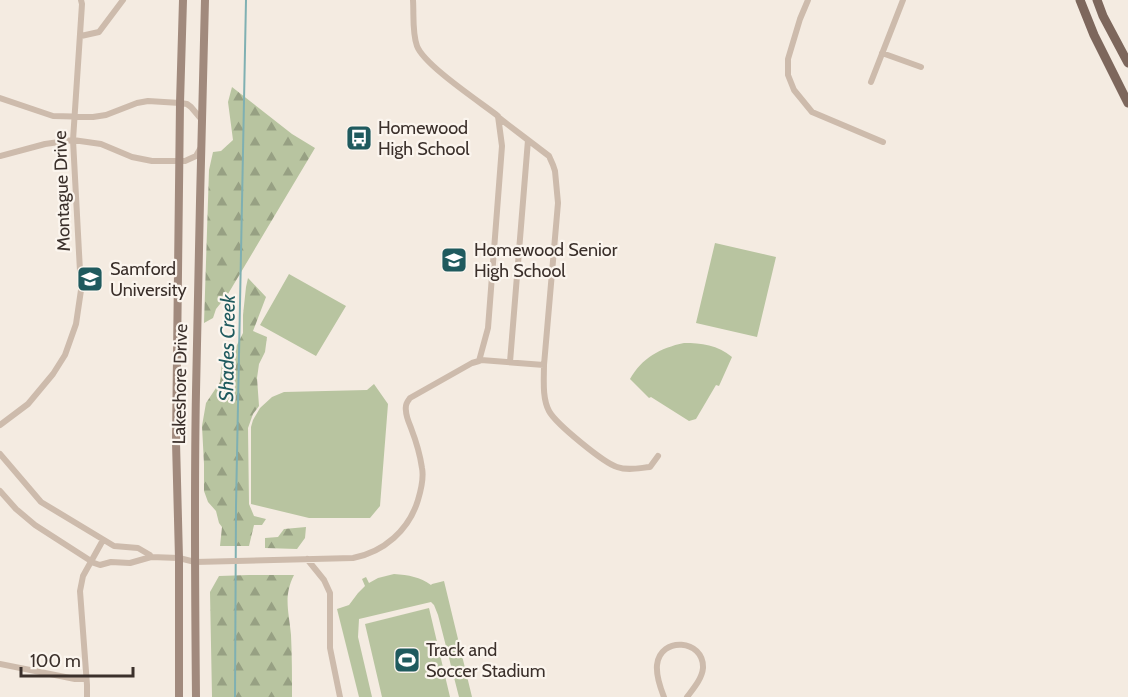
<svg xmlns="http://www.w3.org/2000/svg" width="1128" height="697" viewBox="0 0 1128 697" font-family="Cabin,sans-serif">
<defs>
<pattern id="forest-firs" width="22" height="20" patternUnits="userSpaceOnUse" patternTransform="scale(1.5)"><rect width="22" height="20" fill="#b8c4a0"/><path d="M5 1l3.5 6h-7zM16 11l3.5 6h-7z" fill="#97a083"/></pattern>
</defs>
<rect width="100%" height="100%" fill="#f4ebe1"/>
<path fill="#b8c4a0" d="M715,243l61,14 -19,80 -61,-14z
M289,274l57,32 -30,50 -56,-31z
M684,343c17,0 34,2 48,14l-13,29 -3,-1 -20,34 -7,2 -38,-24 -2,1 -19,-19c12,-21 30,-31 54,-36z
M374,384l14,20 -8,102 -10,12h-61l-58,-14v-77l2,-7 7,-12 12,-11 12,-5 83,-2z
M394,574c15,1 26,3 37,11l1,-1 12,-3 28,116h-13l-21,-82 -4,-10 -3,-3 -72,17 -1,18 14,60h-13l-22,-88 12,-4 9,-12 7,-7 -3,-7 4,-2 3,6 9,-5z
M429,608l21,89h-68l-17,-73z"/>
<path fill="url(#forest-firs)" d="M232,87l60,47 23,14 -87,146 -12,15 -3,9 -9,5 5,-153 4,-18 8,-1 12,-11 -5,-38z
M248,278l18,19 -13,34 14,6 -2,15 -6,12 -2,14 2,28 -6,8 -5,14 1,76 5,12 12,3 -4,6h-8l-5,21h-29l2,-19 -3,-4 -3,-12 -8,-9 -4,-11v-27l-2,-38 4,-23 14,-21 2,-21 11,-8 10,-20v-18l3,-28z
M306,527l-1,11 -8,11 -32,-1v-10l13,-1 6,-8z
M249,575h45c-11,22 -5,36 -3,60 1,21 1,41 1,62h-80l-2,-105 9,-16z"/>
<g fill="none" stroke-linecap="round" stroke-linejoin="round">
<path stroke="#7fb0b2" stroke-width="2" d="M235,697l1,-191 10,-506"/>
<path stroke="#cdbbac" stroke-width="6" d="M808,0l-8,19 -12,40v16l6,15 18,22 71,30
M81,36l18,-4 24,-32
M882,53l39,14
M871,82l32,-82
M0,98l53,18 40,1 13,-2 31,-12 11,-2 32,2 7,1 4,3 11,13
M498,117l30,23 -18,222
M0,156l45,-12 28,-4 28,4 31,13 20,4h33l11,-5 4,-7
M479,361l2,-1 63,5 14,-162 -3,-32 -2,-6 -4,-9 -21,-16
M544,365c0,14 -2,33 5,46 7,13 55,52 68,56 11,4 22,1 33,0l8,-11
M0,425l28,-21 25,-30 12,-19 11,-31 5,-34 -8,-150 9,-136 -1,-4
M0,454l41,48 73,44 24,2 12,7 1,2
M0,491l16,18 19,16 59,38 6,2 11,-3 19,1 21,-6 28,1 16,4 158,-4c31,-6 56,-28 65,-58 3,-10 6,-22 4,-32 -2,-14 -6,-27 -11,-40 -2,-5 -5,-12 -5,-17 -1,-6 1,-9 4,-13l62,-35 7,-2 9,-33 14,-182 -4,-30c-18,-14 -74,-51 -81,-70 -5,-14 -3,-31 -4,-46
M307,559l17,21 6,13v55l10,49
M0,664l75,15h11
M87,697v-12l-7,-94 3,-15 20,-36
M664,697c-4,-10 -8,-21 -7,-32 3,-29 47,-26 46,3 -1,11 -10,21 -16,29"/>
<path stroke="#a18a7d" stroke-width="8" d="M179,697v-139l-3,-116 4,-339 3,-103
M196,697c-1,-102 -2,-204 0,-305 2,-131 6,-261 9,-392"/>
<path stroke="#7d675c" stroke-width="9" d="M1080,0l14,35 34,68
M1097,0l6,16 25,47"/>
</g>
<defs>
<symbol id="bus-square" viewBox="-11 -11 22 22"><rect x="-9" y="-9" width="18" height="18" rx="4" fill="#1f5a5e" stroke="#fbf5ee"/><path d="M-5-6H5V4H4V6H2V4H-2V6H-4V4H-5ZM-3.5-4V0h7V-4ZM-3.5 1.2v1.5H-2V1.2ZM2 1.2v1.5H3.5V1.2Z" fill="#fff"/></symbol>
<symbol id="school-square" viewBox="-11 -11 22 22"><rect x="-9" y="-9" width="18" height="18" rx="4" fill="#1f5a5e" stroke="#fbf5ee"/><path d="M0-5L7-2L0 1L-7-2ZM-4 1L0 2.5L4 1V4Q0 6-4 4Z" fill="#fff"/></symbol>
<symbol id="university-square" viewBox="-11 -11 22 22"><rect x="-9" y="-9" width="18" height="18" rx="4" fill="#1f5a5e" stroke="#fbf5ee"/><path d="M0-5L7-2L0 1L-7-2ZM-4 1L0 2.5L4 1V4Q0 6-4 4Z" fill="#fff"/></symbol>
<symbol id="stadium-square" viewBox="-11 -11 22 22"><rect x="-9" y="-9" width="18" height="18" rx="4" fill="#1f5a5e" stroke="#fbf5ee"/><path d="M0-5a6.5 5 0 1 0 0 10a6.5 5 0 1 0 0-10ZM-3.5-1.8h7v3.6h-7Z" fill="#fff"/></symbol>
</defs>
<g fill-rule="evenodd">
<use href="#bus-square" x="344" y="123" width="30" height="30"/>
<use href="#school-square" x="439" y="245" width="30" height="30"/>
<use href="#university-square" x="75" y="264" width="30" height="30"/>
<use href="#stadium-square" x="392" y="645" width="30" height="30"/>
</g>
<g text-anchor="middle" stroke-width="4.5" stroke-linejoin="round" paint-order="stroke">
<g font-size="18" fill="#3b302b" stroke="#fbf5ee" text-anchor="start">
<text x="378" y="134">Homewood<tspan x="378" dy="21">High School</tspan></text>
<text x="474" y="256">Homewood Senior<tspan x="474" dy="21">High School</tspan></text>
<text x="110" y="275">Samford<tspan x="110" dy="21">University</tspan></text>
<text x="426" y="656">Track and<tspan x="426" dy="21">Soccer Stadium</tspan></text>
</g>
<g font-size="18" fill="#3b302b" stroke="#fbf5ee">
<text transform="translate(62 191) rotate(-92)" y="6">Montague Drive</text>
<text transform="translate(180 384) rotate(-89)" y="6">Lakeshore Drive</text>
</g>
<g font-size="20" font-style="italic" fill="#1f5a5e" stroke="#fbf5ee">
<text transform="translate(227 348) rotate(-89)" y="7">Shades Creek</text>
</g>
</g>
<path d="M21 667v9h112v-9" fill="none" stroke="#3b302b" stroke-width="3"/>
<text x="30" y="667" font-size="18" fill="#3b302b" stroke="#fbf5ee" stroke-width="4.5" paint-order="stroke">100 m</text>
</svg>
